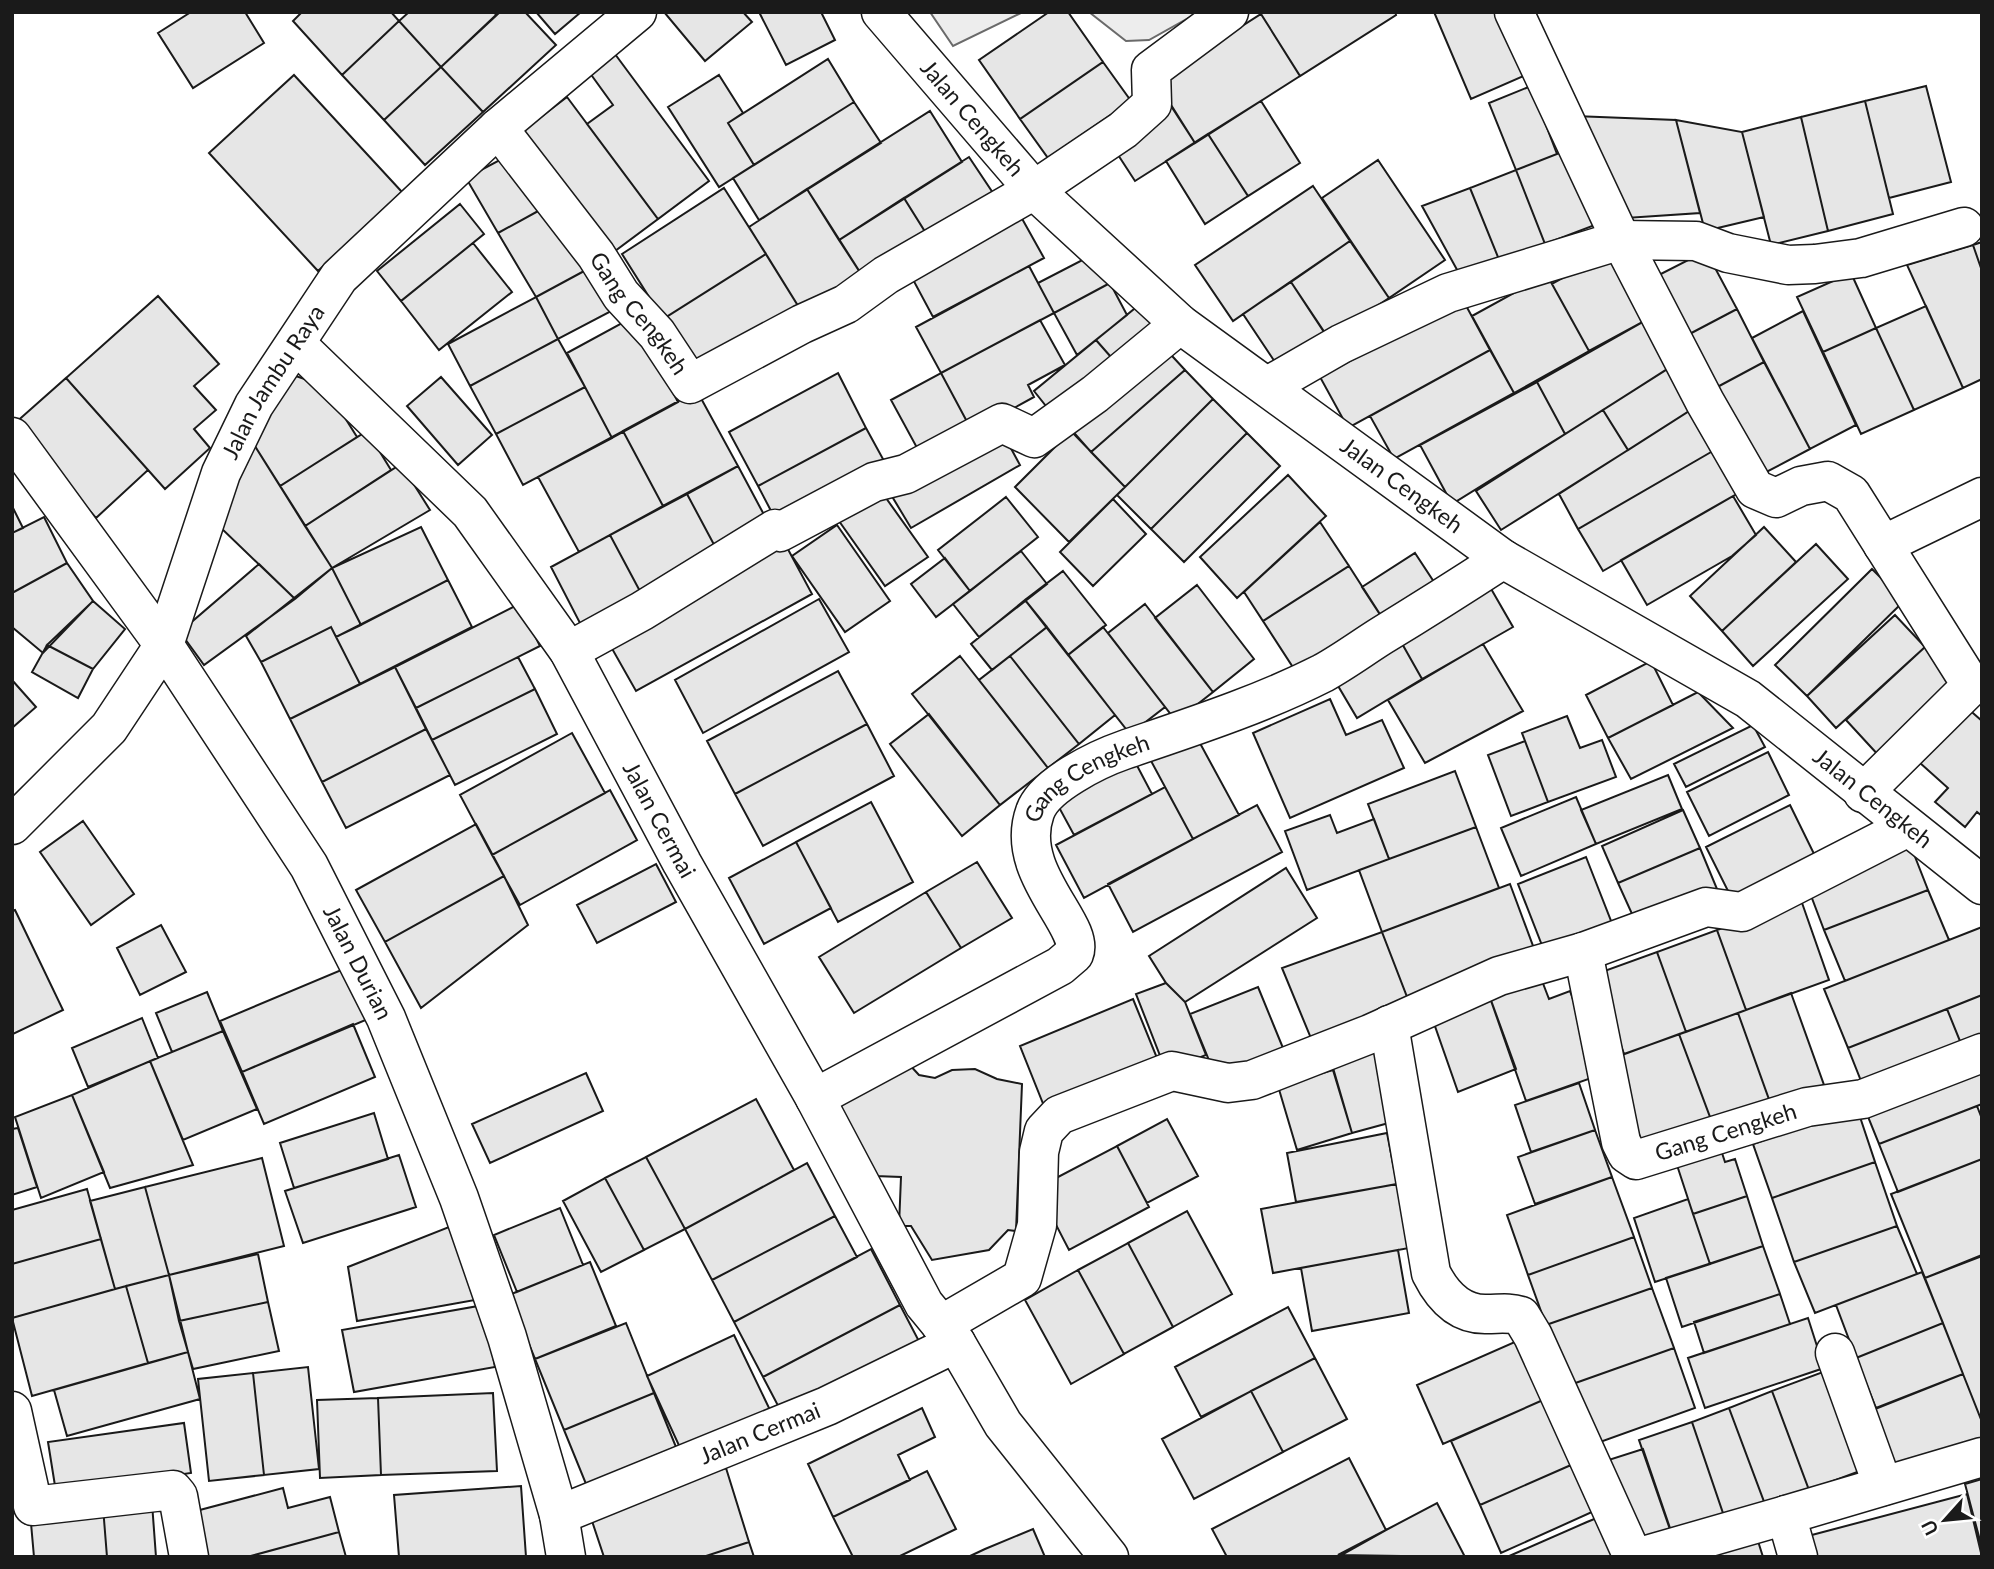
<svg xmlns="http://www.w3.org/2000/svg" width="1994" height="1569" viewBox="0 0 1994 1569" font-family="Lato,sans-serif">
<rect width="100%" height="100%" fill="#fff"/>
<path fill="#ededed" stroke="#6a6a6a" stroke-width="2" d="M930,12h93l-70,34z
M1089,12h110l-50,28 -23,1z"/>
<path fill="#e6e6e6" stroke="#1a1a1a" stroke-width="2" d="M191,12h54l19,31 -71,45 -35,-55z
M302,12h89l8,9 -57,54 -49,-54z
M409,12h85l2,3 -55,52 -42,-46z
M500,12h25l31,33 -73,67 -42,-45z
M536,12h45l-26,22z
M664,12h79l9,10 -47,39z
M759,12h62l14,28 -49,25z
M1049,12h19l35,50 -83,57 -41,-59z
M1264,12h131l1,3 -96,61 -39,-62z
M1434,12h65l27,63 -55,24z
M1261,14l39,62 -105,67 -39,-62z
M399,21l42,46 -57,53 -42,-45z
M612,50l97,131 -51,38 -71,-95 26,-19 -26,-36z
M828,59l26,43 -100,63 -26,-42z
M1103,62l28,39 -83,57 -28,-39z
M441,67l42,45 -58,53 -41,-45z
M294,75l108,117 -84,79 -109,-118z
M719,75l24,38 -15,10 26,42 -35,22 -51,-80z
M1531,86l26,68 -41,16 -27,-67z
M1926,86l25,96 -62,16 -24,-97z
M567,97l91,122 -51,38 -91,-121z
M1261,101l39,62 -52,33 -40,-62z
M1865,101l28,113 -65,17 -27,-114z
M854,102l27,41 -122,77 -26,-42z
M1171,106l24,37 -60,38 -24,-37z
M930,111l32,51 -123,78 -32,-51z
M1574,116l102,4 24,93 -74,5z
M1801,117l27,114 -57,14 -29,-113z
M1676,120l66,12 22,85 -59,14z
M1208,134l40,62 -43,28 -39,-63z
M1567,150l28,75 -50,19 -29,-74z
M511,154l29,56 -42,23 -32,-55z
M969,157l26,39 -66,42 -25,-40z
M1378,160l67,100 -56,38 -67,-100z
M1516,170l29,74 -45,18 -30,-74z
M1313,186l37,55 -117,80 -38,-56z
M724,188l42,66 -103,65 -41,-65z
M1470,188l30,74 -39,15 -39,-71z
M807,189l58,91 -65,29 -51,-82z
M904,198l25,40 -64,42 -26,-40z
M460,204l24,30 -83,67 -24,-30z
M540,210l46,60 -50,27 -38,-64z
M1020,215l24,43 -111,59 -23,-43z
M1350,241l39,57 -61,40 -37,-56z
M1982,242v29l-9,-26z
M473,243l39,49 -73,58 -38,-49z
M1973,245l9,26v108l-19,9 -56,-123z
M1613,250l37,68 -61,33 -37,-67z
M1706,251l31,58 -57,30 -31,-59z
M766,254l34,55 -102,65 -35,-55z
M1094,254l16,29 -56,30 -16,-30z
M1029,266l25,47 -113,60 -25,-46z
M586,270l33,37 -61,32 -22,-42z
M1851,273l25,55 -53,24 -26,-55z
M1547,275l42,76 -75,42 -42,-77z
M1291,282l34,51 -48,32 -34,-51z
M1110,283l17,32 -50,40 -23,-42z
M158,296l61,68 -25,22 22,24 -22,19 16,19 -45,41 -99,-111z
M536,297l22,42 -88,47 -22,-42z
M1463,300l27,50 -142,78 -28,-51z
M1139,305l21,26 -42,34 -22,-25z
M1926,306l37,82 -49,22 -38,-82z
M1737,309l27,53 -56,30 -28,-53z
M1803,311l53,114 -46,24 -58,-111z
M633,317l45,85 -66,36 -45,-85z
M1650,318l22,48 -107,68 -28,-52z
M1040,320l25,45 -37,20 6,12 -62,34 -31,-58z
M1876,328l38,82 -53,24 -38,-82z
M558,339l27,48 -89,47 -26,-48z
M1096,340l22,25 -64,51 -20,-25z
M1161,344l24,26 -94,82 -23,-26z
M1490,350l24,43 -120,66 -24,-43z
M1764,362l46,87 -57,30 -45,-87z
M1672,366l22,42 -66,42 -25,-40z
M1185,370l28,29 -88,88 -34,-35z
M838,373l28,55 -108,58 -29,-54z
M941,373l31,58 -50,26 -31,-57z
M290,374l35,12 32,51 -77,49 -32,-51z
M441,377l51,58 -34,30 -51,-59z
M66,378l82,92 -52,48 -82,-94z
M1537,382l28,52 -113,70 -32,-59z
M585,387l27,51 -89,47 -27,-51z
M697,391l41,75 -75,40 -40,-75z
M1213,399l34,34 -96,96 -34,-34z
M1694,408l24,40 -140,81 -19,-35z
M1603,410l25,40 -127,80 -25,-39z
M866,428l23,42 -109,58 -22,-42z
M1001,430l19,35 -109,63 -21,-35z
M367,431l24,39 -86,56 -25,-40z
M623,431l40,75 -84,46 -41,-75z
M1071,431l54,56 -56,55 -54,-55z
M1247,433l33,33 -96,96 -33,-33z
M248,435l84,133 -37,31 -75,-72z
M1718,448l24,43 -139,80 -25,-42z
M401,464l29,46 -98,58 -27,-42z
M738,466l32,60 -51,28 -32,-60z
M1288,475l38,41 -89,82 -37,-41z
M881,491l47,66 -43,29 -46,-65z
M687,494l32,60 -77,41 -32,-60z
M1733,496l23,39 -24,21 -85,49 -26,-45z
M1006,497l32,40 -68,54 -32,-41z
M1113,499l33,35 -53,52 -33,-34z
M12,506l11,22 -11,5z
M44,517l23,46 -55,30v-60z
M1320,522l29,44 -86,55 -19,-29z
M837,525l53,76 -45,31 -53,-76z
M421,527l27,53 -87,45 -29,-57z
M1764,527l32,35 -74,69 -32,-35z
M610,535l32,60 -60,32 -31,-60z
M783,540l29,54 -176,97 -30,-53z
M1816,544l32,35 -95,87 -31,-35z
M1021,551l26,33 -68,53 -26,-33z
M1415,553l21,32 -53,34 -21,-32z
M945,558l25,33 -34,26 -25,-33z
M67,563l26,38 -50,52 -31,-26v-34z
M259,564l36,35 -91,66 -24,-33z
M1349,566l34,53 -85,56 -35,-54z
M332,568l29,57 -25,12 -5,-10 -70,35 -15,-26z
M1872,569l32,32 -97,95 -32,-31z
M1063,571l43,54 -38,30 -43,-55z
M448,580l24,47 -112,57 -24,-47z
M1197,585l57,74 -41,33 -58,-74z
M1490,587l23,40 -91,52 -22,-39z
M819,599l30,53 -146,81 -28,-53z
M1025,600l22,27 -55,43 -21,-26z
M93,601l32,28 -32,40 -46,-24z
M519,604l21,42 -124,62 -21,-41z
M1145,604l68,88 -37,29 -68,-88z
M1895,615l30,32 -89,81 -29,-32z
M331,627l29,57 -70,35 -29,-57z
M1047,627l68,88 -36,29 -69,-88z
M1103,627l62,80 -35,27 -62,-79z
M1400,640l22,39 -65,39 -23,-39z
M1483,644l40,67 -98,52 -37,-63z
M47,645l46,24 -15,29 -46,-26z
M1925,647l35,38 -79,73 -35,-38z
M960,656l88,112 -48,37 -88,-111z
M1010,656l69,88 -31,24 -69,-88z
M518,657l17,32 -103,51 -16,-32z
M1651,661l22,44 -65,33 -22,-43z
M395,667l31,62 -104,53 -32,-63z
M838,671l29,53 -132,70 -28,-53z
M12,680l24,27 -24,21z
M535,689l22,45 -102,51 -23,-45z
M1698,692l35,36 -102,51 -23,-41z
M1330,699l16,36 36,-15 22,48 -114,50 -37,-85z
M1957,699l25,22v95l-5,-4 -12,15 -30,-25 13,-14 -38,-34z
M929,714l71,91 -38,31 -72,-92z
M1567,716l13,32 22,-8 14,37 -68,25 -26,-69z
M867,724l27,52 -131,70 -28,-52z
M1753,725l12,22 -79,40 -12,-23z
M426,729l24,46 -104,53 -24,-46z
M572,733l33,60 -113,62 -32,-60z
M1195,734l44,81 -46,24 -43,-80z
M1525,741l23,61 -37,14 -23,-61z
M1768,752l21,43 -80,41 -22,-44z
M1133,758l19,36 -78,41 -19,-35z
M1455,771l21,56 -87,32 -21,-55z
M1668,775l14,34 -86,35 -15,-34z
M1165,787l28,52 -109,59 -28,-53z
M610,790l27,50 -117,65 -28,-50z
M1576,797l20,47 -75,32 -20,-48z
M871,802l42,80 -75,40 -42,-80z
M1257,805l25,47 -149,80 -25,-48z
M1790,805l30,61 -84,41 -30,-60z
M1683,810l17,38 -82,35 -16,-37z
M1330,815l7,18 37,-14 15,40 -82,31 -22,-59z
M83,821l51,73 -43,31 -51,-73z
M476,824l28,52 -119,66 -29,-52z
M1476,827l23,61 -117,44 -23,-62z
M796,842l35,66 -67,36 -35,-66z
M1910,844l18,46 -104,40 -17,-45z
M1700,848l17,41 -80,36 -19,-42z
M1586,857l27,69 -68,27 -27,-69z
M977,862l35,56 -51,30 -35,-56z
M656,864l20,38 -79,41 -20,-38z
M1286,868l31,50 -132,84 -19,-19 -17,-27z
M504,876l24,49 -107,83 -36,-66z
M1510,884l26,70 -127,48 -27,-70z
M1928,890l21,50 -104,41 -21,-51z
M926,892l35,56 -107,65 -35,-56z
M1801,900l28,80 -83,30 -29,-80z
M15,910l48,100 -50,24 -1,-123z
M161,925l25,47 -46,23 -23,-47z
M1982,927v68l-134,53 -24,-59z
M1717,930l29,80 -60,22 -29,-80z
M1382,932l27,70 -94,46 -33,-80z
M1657,952l29,80 -62,22 -28,-80z
M346,968l22,51 -126,53 -22,-51z
M1539,973l10,26 21,-8 30,84 -74,26 -38,-109z
M1166,983l19,19 21,53 -40,16 -30,-77z
M1258,987l25,61 -68,27 -25,-61z
M207,992l16,39 -51,21 -16,-39z
M1488,992l28,77 -58,23 -28,-80z
M1791,993l33,92 -53,20 -33,-92z
M1982,995v50l-18,6 -17,-42z
M1133,999l24,59 -113,48 -24,-60z
M1947,1009l17,42 -99,40 -17,-43z
M1738,1013l33,92 -58,20 -34,-91z
M142,1018l16,40 -70,29 -16,-39z
M353,1024l22,53 -111,47 -22,-52z
M223,1031l34,78 -74,31 -33,-79z
M1679,1034l34,91 -68,25 -34,-91z
M1374,1048l22,73 -44,12 -21,-72z
M150,1061l43,104 -83,23 -38,-93z
M907,1062l12,13 16,3 17,-8 23,-1 22,10 25,5 -6,147 -8,-1 -19,20 -57,10 -21,-34h-12l2,-49 -26,-1 -37,-68 41,-31z
M1333,1070l19,63 -55,17 -19,-64z
M1982,1071v33l-103,40 -17,-42z
M586,1073l17,38 -113,52 -18,-39z
M1579,1083l16,47 -64,22 -16,-47z
M72,1095l32,77 -63,26 -26,-81z
M756,1099l38,71 -109,59 -39,-72z
M1977,1106l5,13v40l-84,33 -19,-48z
M1857,1108l18,54 -103,36 -19,-54z
M374,1113l14,46 -94,29 -14,-45z
M1167,1119l31,57 -51,27 -30,-57z
M18,1128l19,59 -25,8v-66z
M1595,1130l17,47 -77,27 -17,-47z
M1387,1133l10,51 -101,18 -9,-49z
M1718,1141l7,21 10,-3 12,37 -54,18 -19,-58z
M1117,1146l32,61 -80,43 -32,-62z
M399,1155l17,52 -113,36 -18,-52z
M646,1157l39,72 -41,21 -39,-72z
M262,1158l22,88 -115,29 -24,-88z
M1982,1159v96l-57,23 -34,-84z
M1875,1162l22,64 -103,36 -22,-64z
M807,1163l28,53 -123,64 -27,-51z
M1612,1177l22,60 -106,38 -21,-60z
M605,1178l39,72 -43,22 -38,-71z
M1397,1184l12,64 -136,25 -12,-64z
M145,1187l24,88 -54,14 -25,-88z
M87,1189l14,50 -89,25v-54z
M1747,1196l16,50 -53,18 -17,-50z
M1688,1199l22,65 -55,18 -21,-64z
M560,1208l23,57 -66,27 -23,-57z
M1187,1211l45,83 -59,33 -45,-84z
M835,1216l22,41 -123,65 -22,-42z
M459,1223l16,77 -118,21 -9,-54z
M1897,1226l20,48 -102,39 -21,-51z
M1634,1237l18,51 -106,37 -18,-50z
M101,1239l14,50 -103,29v-54z
M1128,1243l45,84 -49,27 -46,-84z
M1763,1246l17,48 -98,33 -16,-49z
M871,1249l29,56 -137,72 -29,-55z
M1398,1250l11,63 -97,18 -11,-63z
M258,1254l10,48 -89,19 -10,-46z
M1982,1256v166l-57,-144z
M590,1262l26,64 -81,33 -26,-64z
M1078,1270l46,84 -53,30 -46,-84z
M1922,1272l21,51 -87,35 -20,-53z
M169,1275l19,77 -40,11 -22,-77z
M126,1286l22,77 -116,33 -20,-78z
M1652,1288l22,60 -107,38 -21,-61z
M1780,1294l10,30 -86,29 -10,-31z
M268,1302l11,49 -86,18 -14,-48z
M484,1305l11,62 -141,25 -12,-62z
M900,1305l22,42 -137,72 -22,-42z
M1288,1307l27,51 -114,59 -26,-50z
M1808,1318l16,50 -119,40 -17,-50z
M626,1323l28,70 -90,37 -29,-71z
M1943,1323l20,51 -87,34 -20,-50z
M734,1335l36,75 -88,42 -35,-76z
M1517,1341l26,59 -100,44 -26,-59z
M1674,1348l21,60 -106,38 -22,-60z
M188,1352l12,47 -133,37 -13,-46z
M1315,1358l32,61 -64,33 -32,-61z
M308,1367l11,102 -55,6 -11,-102z
M1831,1369l37,99 -59,22 -37,-99z
M253,1373l11,102 -55,6 -11,-102z
M1963,1374l19,48v25l-92,33 -25,-67z
M1251,1391l32,61 -89,47 -32,-60z
M1772,1391l37,99 -43,17 -37,-99z
M493,1393l4,78 -116,4 -3,-77z
M654,1393l22,54 -90,37 -22,-54z
M378,1398l3,77 -61,3 -3,-78z
M1543,1400l28,65 -91,40 -29,-64z
M922,1408l13,29 -37,18 12,25 -77,37 -25,-53z
M1729,1408l37,99 -40,15 -34,-100z
M1692,1422l34,100 -52,19 -35,-101z
M184,1423l7,50 -135,19 -8,-50z
M1643,1449l28,82 -36,12 -36,-80z
M1349,1458l37,72 -48,27h-111l-15,-28z
M1571,1465l21,47 -91,41 -21,-48z
M726,1468l23,74 -46,15h-99l-15,-45z
M927,1471l29,58 -58,28h-45l-20,-40z
M1982,1479v69l-17,-64z
M521,1486l5,71h-127l-5,-62z
M283,1488l5,20 42,-11 9,35 -92,25h-39l-12,-46z
M1967,1494l15,63h-168l-6,-21z
M152,1503l4,54h-49l-4,-50z
M1437,1503l28,54 -127,-2 48,-25z
M103,1507l4,50h-73l-4,-45z
M1599,1517l18,40h-110l80,-35z
M1033,1529l12,28h-77l17,-8z
M339,1532l7,25h-99z
M1757,1538l6,19h-76z
M749,1542l5,15h-51z"/>
<g fill="none" stroke-linecap="round" stroke-linejoin="round">
<defs>
<g id="minor">
<path id="s1" d="M881,12l153,178 146,134 323,235 245,140 234,186"/>
<path d="M1514,12l107,228 84,162 50,87 21,9 25,-12 27,-5 23,13 119,189 -1,5 -106,105"/>
<path id="s2" d="M498,128l98,127 25,40 36,39 33,50 112,-60 44,-20 40,-29 148,-85 89,-60 29,-26 -1,-34 78,-58"/>
<path id="s3" d="M296,344l174,168 99,139 113,212 133,235 109,206 32,39 47,81 106,133"/>
<path d="M1268,386l73,-42 107,-51 173,-53 75,1 32,12 60,12 27,-1 46,-6 103,-31"/>
<path id="s4" d="M12,437l152,208 145,221 77,152 73,180 48,139 52,178 7,42"/>
<path d="M1883,545l99,-48"/>
<path d="M569,651l73,-40 133,-82 5,3 94,-50 32,-8 96,-51 32,15 61,-44 85,-70"/>
<path id="s5" d="M12,825l97,-97 55,-83 57,-172 33,-68 85,-128 159,-149 139,-116"/>
<path id="s6" d="M1583,952l38,190 6,12 9,6 171,-53 56,-8 119,-46"/>
<path d="M1389,1025l42,248c11,22 28,42 56,41 13,0 22,-2 34,2l12,20 100,221"/>
<path id="s7" d="M815,1098l245,-132 14,-12c12,-29 -61,-81 -39,-142 9,-27 63,-53 89,-62 67,-23 136,-45 199,-77 20,-11 39,-25 58,-37 41,-25 82,-51 122,-77"/>
<path d="M941,1325l81,-47 15,-53 2,-73 5,-21 15,-16 113,-44 56,12 24,-3 118,-46 129,-58 84,-24 123,-45 36,5 164,-84"/>
<path d="M1835,1353l48,133"/>
<path d="M12,1411l21,95 140,-16 5,6 11,61"/>
<path id="s8" d="M559,1515l268,-109 129,-63"/>
<path d="M1640,1557l146,-42"/>
<path d="M1798,1557l-12,-42 196,-58"/>
</g>
</defs>
<use href="#minor" stroke="#1a1a1a" stroke-width="41"/>
<use href="#minor" stroke="#fff" stroke-width="38"/>
</g>
<g text-anchor="middle" stroke-width="5" stroke-linejoin="round" paint-order="stroke">
<g font-size="23" fill="#1a1a1a" stroke="#fff">
<text dy="8" stroke="none"><textPath href="#s1" startOffset="140">Jalan Cengkeh</textPath></text>
<text dy="8" stroke="none"><textPath href="#s2" startOffset="233">Gang Cengkeh</textPath></text>
<text dy="8" stroke="none"><textPath href="#s5" startOffset="523">Jalan Jambu Raya</textPath></text>
<text dy="8" stroke="none"><textPath href="#s1" startOffset="707">Jalan Cengkeh</textPath></text>
<text dy="8" stroke="none"><textPath href="#s7" startOffset="513">Gang Cengkeh</textPath></text>
<text dy="8" stroke="none"><textPath href="#s1" startOffset="1274">Jalan Cengkeh</textPath></text>
<text dy="8" stroke="none"><textPath href="#s3" startOffset="604">Jalan Cermai</textPath></text>
<text dy="8" stroke="none"><textPath href="#s4" startOffset="630">Jalan Durian</textPath></text>
<text dy="8" stroke="none"><textPath href="#s6" startOffset="312">Gang Cengkeh</textPath></text>
<text dy="8" stroke="none"><textPath href="#s8" startOffset="217">Jalan Cermai</textPath></text>
</g>
</g>
<rect width="1994" height="1569" fill="none" stroke="#1a1a1a" stroke-width="28"/>
<g transform="translate(1945 1520) rotate(243)" stroke="#ffffff" stroke-width="5" paint-order="stroke">
<path d="M0-5L12 26L0 18L-12 26Z" fill="#1a1a1a"/>
<text y="-10" font-size="19" font-weight="bold" text-anchor="middle" fill="#1a1a1a">U</text>
</g>
</svg>
